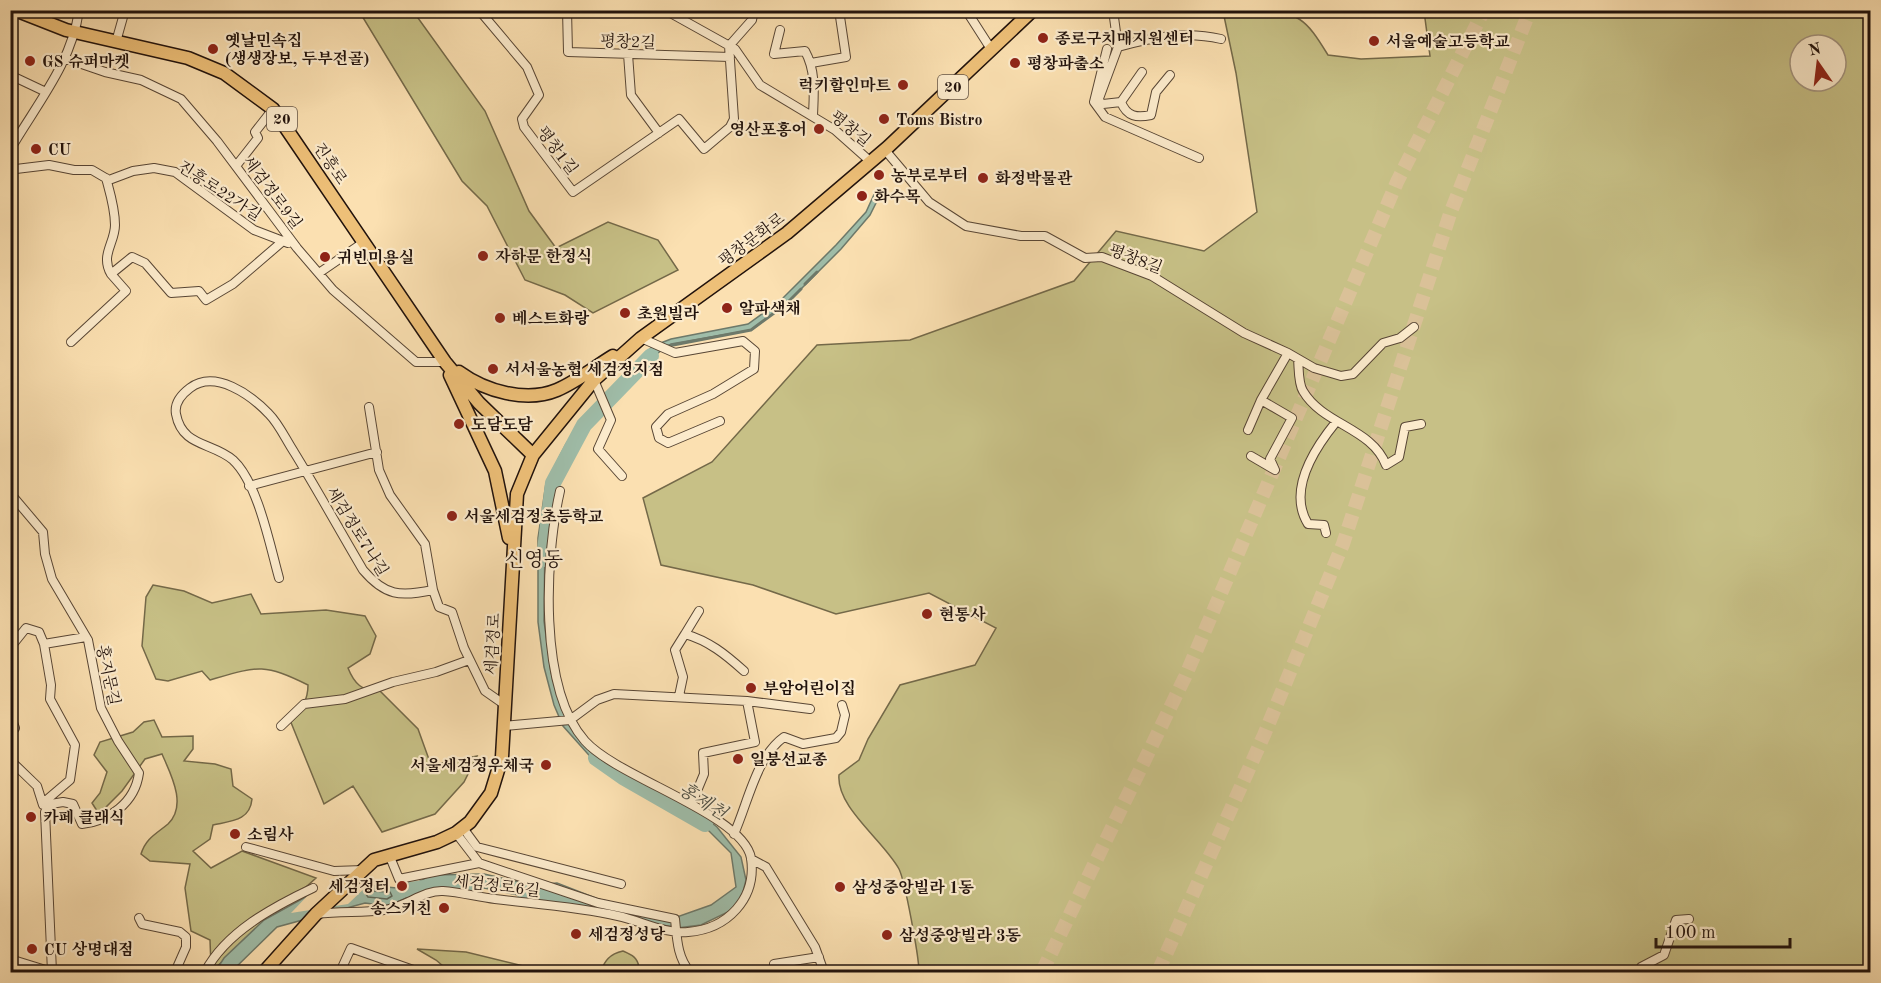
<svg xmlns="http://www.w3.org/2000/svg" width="1881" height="983" viewBox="0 0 1881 983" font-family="'Old Standard TT','Noto Serif KR',serif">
<rect width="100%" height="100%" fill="#fbe0b1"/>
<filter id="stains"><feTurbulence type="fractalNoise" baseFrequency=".00333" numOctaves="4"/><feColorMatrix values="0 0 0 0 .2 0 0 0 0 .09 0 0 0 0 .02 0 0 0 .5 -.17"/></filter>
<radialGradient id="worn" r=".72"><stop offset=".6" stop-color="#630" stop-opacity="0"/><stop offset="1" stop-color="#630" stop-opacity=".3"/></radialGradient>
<path fill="#c7c086" stroke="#746949" stroke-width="1.5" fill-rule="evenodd" d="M359,11h54l72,100 44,100 27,37 52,-26 50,18 20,30 -85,43 -28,-18 -40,-15 -38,-74 -25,-25z
M1255,11c44,0 51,8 73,44l33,4 69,-3 -6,-45h446v961h-951c0,-15 -14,-91 -20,-103 -16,-29 -63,-62 -60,-94l20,-15 9,-21 32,-54 75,-20 21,-37 -67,-35 -93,21 -83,-29 -92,-20 -18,-67 69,-36 105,-117 93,-5 164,-59 42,-50 88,20 53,-39 -21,-139 -12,-57zM1800,45h36v36h-36z
M153,585l31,6 28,12 39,-9 10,20 65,-4 39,6 11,20 -6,18 -22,14c6,15 14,24 32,23l38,38 13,36 46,-9 -13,26 -29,32 -53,18 -29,-46 -29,18 -34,-84c12,-9 18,-20 18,-35 -45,-22 -50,-19 -98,-5l-8,-9 -34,10 -12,-2 -14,-33 4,-49z
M154,720l8,17 31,-1v13l-9,12 31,3 16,5 2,17 19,13c-2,22 -21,22 -39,26l-3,14 -17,12 18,17 31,-17 74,27 -102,91 -3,-2 -1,-27 -19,-9 -6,-43 5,-24 -40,-3 -9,-7c5,-16 15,-20 27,-30 20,-19 2,-51 -6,-70l-17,5 -23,32 -23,23 -7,-11 8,-10 7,-21 -13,-17 6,-13 33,-10 11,-10z
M417,949l49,3 69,17 1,3h-86l-14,-12z
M623,951c9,4 14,6 16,16l10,5h-49c5,-11 9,-18 23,-21z"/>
<path fill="#9fbda9" stroke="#6d796a" stroke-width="1.5" d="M877,188l5,3 -12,24 -29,34 -56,56 -34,25 -80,14 -13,9 -38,35 -22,26 -26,33 -19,36 -8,55 -1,83 7,52 13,30 18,32 22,20 83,48 30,24 24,30 5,23 -5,20 -11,11 -29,14 -24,3 -34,-7 -67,-19 -14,-8 -24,5 -59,-12 -41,-3 -50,22 -23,-3 -88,24 -46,45h-16l9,-14 40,-38 45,-25 59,-10 38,4 25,-14 53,-1 49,11 24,-2 41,16 79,18 34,-12 25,-18 -5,-34 -27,-27 -68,-45 -41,-19 -32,-36 -9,-21 -10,-38 -6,-45v-84l8,-55 20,-39 26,-36 61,-62 18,-7 77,-15 32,-23 56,-56 30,-33z"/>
<path fill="#fbe0b1" d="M370,883l-22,21 -57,9 21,-22z"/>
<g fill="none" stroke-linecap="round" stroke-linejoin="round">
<path stroke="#60685a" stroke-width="1.5" d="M369,891l21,1 2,4 -5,3 -19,-2 -2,-3z"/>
<path stroke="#6d796a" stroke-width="3" d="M805,284l12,-12
M668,346l83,-16 34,-25 16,-16"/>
<path stroke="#9fbda9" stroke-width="16" d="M544,559l9,-76 31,-58 67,-69
M596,758l27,19 82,47
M410,890l51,-7 9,1
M525,894l101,20"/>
<path stroke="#dac198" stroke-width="14" stroke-dasharray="14 7" stroke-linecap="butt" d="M1042,972l143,-295 212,-495 87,-172
M1158,972l106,-237 79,-191 107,-330 80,-204"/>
<defs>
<path id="street" d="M479,10l48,57 12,28 -17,24 2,8 49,65 106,-73 25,30 26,-22 4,-8 -5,-73 23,-26 2,-10
M567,10l1,42 162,5
M665,10l70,39 25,36 75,45 36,32
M966,10l25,39
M1113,10l5,37 -20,54 5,3 18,-2 21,-30
M780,30l-6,24 31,-3c11,20 9,42 8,64
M116,42l9,-32
M1118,47c35,-10 68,-16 103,-8
M1107,49l-13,53 11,15 94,41
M628,54l3,41 28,38
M64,58l41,14 36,8 40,19 36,42 80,107 36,42 83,72h29
M811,63l35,-6 -7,-47
M10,75l36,17
M1121,102c6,15 16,16 30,13l5,-23 14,-17
M10,150c26,-45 62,-87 69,-140
M885,150l44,52 37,24 55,10h24l40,22 17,-1 50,19 92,57 44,20 26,15 27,8 12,-2 30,-31 17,-5 14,-11
M236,166l22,-28 -3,-6 18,-23
M10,167l6,2 33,-4 25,5h18l17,10 24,-9 21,-3 21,4 79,58 34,13
M106,178c4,15 9,30 9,47 0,18 -15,30 -4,49
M319,273l45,-31
M641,338l34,15 68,-12 12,10 -1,18 -41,25 -45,20 -12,13 3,11 9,5 52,-22
M71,342l55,-51 -15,-17 21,-17 13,6 26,30 28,-2 7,9 27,-16 50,-43
M1298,359c1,9 0,24 5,32 20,34 69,37 83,74l13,-8 6,-30 16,-3
M594,380l17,40 -13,29 24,27
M369,407l10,63 11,25 35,49 8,46 6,17 13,5 12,36 21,43 20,14
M1248,430l13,-30 27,-47
M1251,456l24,14 -5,-11 22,-41 -31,-18
M249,486l128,-34
M10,493l33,39 2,22 7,25 36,61 13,68 17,33 21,32c-4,30 -30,48 -57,51l-9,-20 -10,-2 -12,2 -6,8 7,160
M1326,533l-2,-8 -16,-1c-21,-34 6,-75 28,-102
M279,578c-9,-32 -21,-95 -46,-118 -21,-18 -51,-13 -57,-46 -2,-11 6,-20 14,-26 25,-19 61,7 79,26 10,10 17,26 25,38 24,39 46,79 69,118 22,26 37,27 70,20
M685,634l14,-23
M44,644l42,-7
M10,648l16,-20 13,4 5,12 7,41 -1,14 25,46 -5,35 -27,23
M679,696l4,-19 -8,-27 10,-16c24,7 40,20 59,37
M10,715l5,13 -5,7
M281,726l23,-22 41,-5 48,-17 43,-10 33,-12
M504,726l66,-6 27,-20 17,-6 133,7
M10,760l27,26 6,19
M692,803l12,-29 -1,-21 52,-11 -8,-41 63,8
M463,828l14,19 144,37
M734,834c14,-31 22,-77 50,-97l19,7 33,-6 5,-6 4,-17 -3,-10
M246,847l88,24 29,-1
M390,857l9,22 80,-16 -23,-30
M751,859l15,8 49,80 9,25
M479,863l119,40 77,16c2,19 2,38 15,53
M317,914c24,-3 45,-1 67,-4 21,-2 39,-20 59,-19 17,1 35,6 52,8 41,5 83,8 123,17 23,5 46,18 70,16 39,-3 69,-33 63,-74 -8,-44 -133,-80 -166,-117 -47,-53 -40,-184 -25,-250
M139,918l3,6 38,8 6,5v10l-11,25
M10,959l42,13
M205,972c21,-40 68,-65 108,-84
M340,972l11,-24 68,24
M775,972l-1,-8 45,-7
M1638,972l3,-5 23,-12 12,-35 13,-1"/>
<path id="primary" d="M15,10l51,20 122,28 36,15 49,36 172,253 34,41 54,52
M459,372c26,19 67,31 98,18 19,-8 38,-23 56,-34
M450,375l45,96 14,67
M264,972l52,-58 58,-54 63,-18 19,-9 14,-11 21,-29 11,-36 15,-263 16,-39 61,-75 47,-42 146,-105 101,-86 145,-137"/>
</defs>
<use href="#street" stroke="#584635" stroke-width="10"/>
<use href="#primary" stroke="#21120c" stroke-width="15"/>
<use href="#street" stroke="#fcebcc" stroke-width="8"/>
<use href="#primary" stroke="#eec078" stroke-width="12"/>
</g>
<g fill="#8f2418" stroke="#fcebcc" stroke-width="2">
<circle cx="1043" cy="38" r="6"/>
<circle cx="1374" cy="41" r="6"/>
<circle cx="213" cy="49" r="6"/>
<circle cx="30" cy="61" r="6"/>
<circle cx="1015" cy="63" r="6"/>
<circle cx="903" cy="85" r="6"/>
<circle cx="884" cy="119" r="6"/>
<circle cx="819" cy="129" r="6"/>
<circle cx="36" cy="149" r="6"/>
<circle cx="879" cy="175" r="6"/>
<circle cx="983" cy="178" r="6"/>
<circle cx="862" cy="196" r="6"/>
<circle cx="483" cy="256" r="6"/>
<circle cx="325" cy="257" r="6"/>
<circle cx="727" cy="308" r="6"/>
<circle cx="625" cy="313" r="6"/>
<circle cx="500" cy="318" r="6"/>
<circle cx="493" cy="369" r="6"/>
<circle cx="459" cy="424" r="6"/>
<circle cx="452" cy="516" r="6"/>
<circle cx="927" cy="614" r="6"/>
<circle cx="751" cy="688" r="6"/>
<circle cx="738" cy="759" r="6"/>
<circle cx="546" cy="765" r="6"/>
<circle cx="31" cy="817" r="6"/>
<circle cx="235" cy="834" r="6"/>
<circle cx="402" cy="886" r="6"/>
<circle cx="840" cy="887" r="6"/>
<circle cx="444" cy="908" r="6"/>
<circle cx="576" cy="934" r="6"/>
<circle cx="887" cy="935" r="6"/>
<circle cx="32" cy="949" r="6"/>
</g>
<g text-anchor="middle" stroke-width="4.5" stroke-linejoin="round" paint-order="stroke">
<g fill="#fcebcc" stroke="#635346" stroke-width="1.5">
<rect x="938" y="75" width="30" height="24" rx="4.5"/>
<rect x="267" y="107" width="30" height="24" rx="4.5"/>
</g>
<g font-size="15" font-weight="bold" fill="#21120c">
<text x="953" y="92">20</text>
<text x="282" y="124">20</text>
</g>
<g font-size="16" font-weight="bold" fill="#21120c" stroke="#fcebcc" text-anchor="start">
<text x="1055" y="44">종로구치매지원센터</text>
<text x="225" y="46">옛날민속집<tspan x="225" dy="18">(생생장보, 두부전골)</tspan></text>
<text x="1386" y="47">서울예술고등학교</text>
<text x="42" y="67">GS 슈퍼마켓</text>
<text x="1027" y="69">평창파출소</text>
<text x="891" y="91" text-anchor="end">럭키할인마트</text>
<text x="896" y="125">Toms Bistro</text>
<text x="807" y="135" text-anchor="end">영산포홍어</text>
<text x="48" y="155">CU</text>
<text x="891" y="181">농부로부터</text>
<text x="995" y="184">화정박물관</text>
<text x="874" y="202">화수목</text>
<text x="495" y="262">자하문 한정식</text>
<text x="337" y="263">귀빈미용실</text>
<text x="739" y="314">알파색채</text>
<text x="637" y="319">초원빌라</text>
<text x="512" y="324">베스트화랑</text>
<text x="505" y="375">서서울농협 세검정지점</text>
<text x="471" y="430">도담도담</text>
<text x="464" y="522">서울세검정초등학교</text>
<text x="939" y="620">현통사</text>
<text x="763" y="694">부암어린이집</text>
<text x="750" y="765">일붕선교종</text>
<text x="534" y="771" text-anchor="end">서울세검정우체국</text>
<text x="43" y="823">카페 클래식</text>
<text x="247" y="840">소림사</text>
<text x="390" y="892" text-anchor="end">세검정터</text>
<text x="852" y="893">삼성중앙빌라 1동</text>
<text x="432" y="914" text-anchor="end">송스키친</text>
<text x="588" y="940">세검정성당</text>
<text x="899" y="941">삼성중앙빌라 3동</text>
<text x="44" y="955">CU 상명대점</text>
</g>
<g font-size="16" fill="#21120c" stroke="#fcebcc">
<text transform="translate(628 41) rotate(2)" y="6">평창2길</text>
<text transform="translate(851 128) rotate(39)" y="6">평창길</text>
<text transform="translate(558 150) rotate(53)" y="6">평창1길</text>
<text transform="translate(331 163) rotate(56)" y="6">진흥로</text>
<text transform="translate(220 190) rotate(33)" y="6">진흥로22가길</text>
<text transform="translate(273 192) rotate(53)" y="6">세검정로9길</text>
<text transform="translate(751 239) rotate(-37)" y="6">평창문화로</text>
<text transform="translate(1136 258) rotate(21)" y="6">평창8길</text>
<text transform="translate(358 531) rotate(58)" y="6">세검정로7나길</text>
<text transform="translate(492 644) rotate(-87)" y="6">세검정로</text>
<text transform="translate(109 675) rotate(78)" y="6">홍지문길</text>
<text transform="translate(497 885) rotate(7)" y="6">세검정로6길</text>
</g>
<g font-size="18" font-style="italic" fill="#4d4e43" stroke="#fcebcc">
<text transform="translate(703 801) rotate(32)" y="6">홍제천</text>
</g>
<g font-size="20" fill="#21120c" stroke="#fcebcc">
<text x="534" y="566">신영동</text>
</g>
</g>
<rect width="1881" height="983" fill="none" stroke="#fbe0b1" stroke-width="36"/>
<rect x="12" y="12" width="1857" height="959" fill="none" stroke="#21120c" stroke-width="3"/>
<rect x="18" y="18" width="1845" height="947" fill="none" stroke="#21120c" stroke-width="1.5"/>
<g transform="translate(1818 63) rotate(346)"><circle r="28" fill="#fcebcc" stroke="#a4947f" stroke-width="1.5"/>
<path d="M0-4.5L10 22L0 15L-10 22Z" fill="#8f2418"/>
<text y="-9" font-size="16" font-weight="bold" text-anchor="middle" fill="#21120c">N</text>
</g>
<path d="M1656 938v9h134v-9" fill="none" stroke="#21120c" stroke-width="3"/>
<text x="1665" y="938" font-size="18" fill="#21120c" stroke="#fcebcc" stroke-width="4.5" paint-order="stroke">100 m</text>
<rect width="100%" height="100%" filter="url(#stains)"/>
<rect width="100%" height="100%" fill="url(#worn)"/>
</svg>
